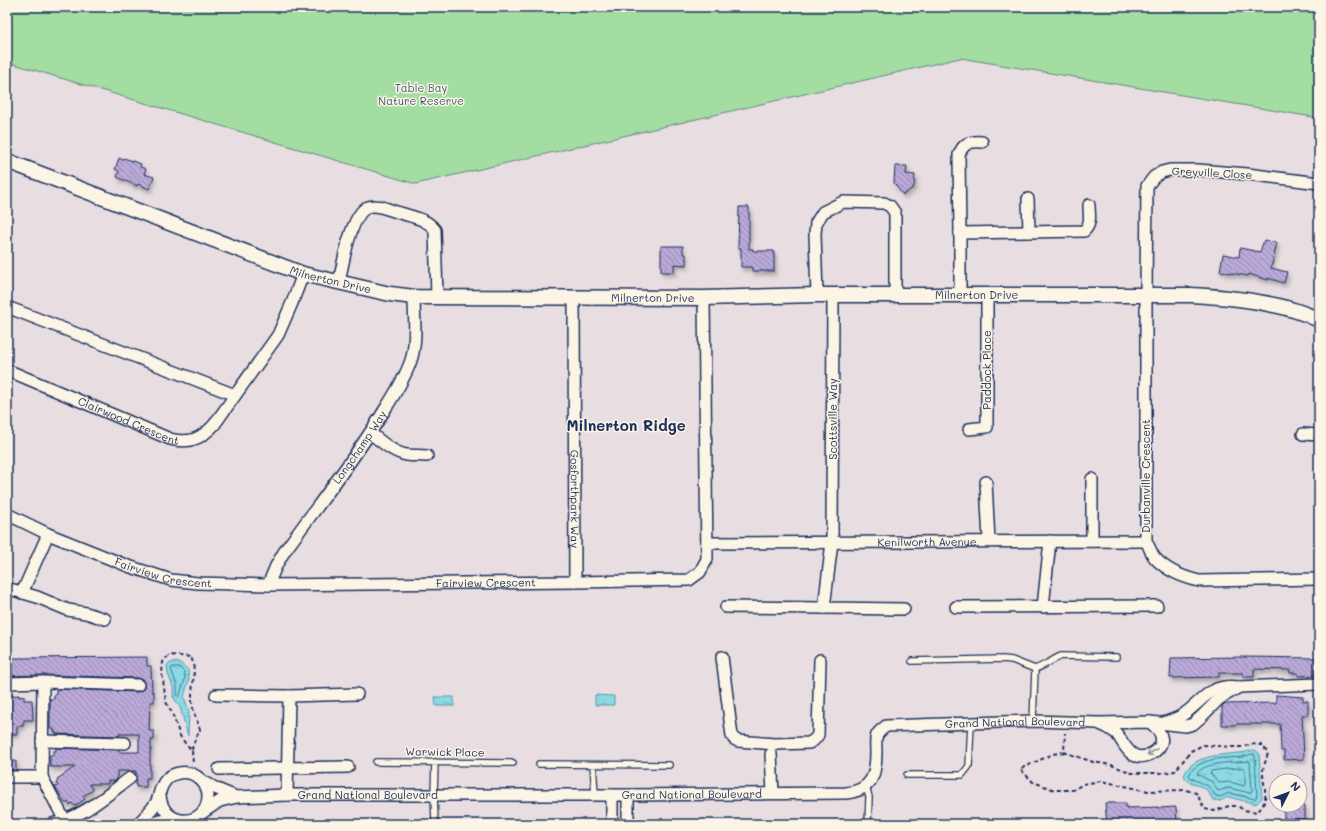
<svg xmlns="http://www.w3.org/2000/svg" width="1326" height="831" viewBox="0 0 1326 831" font-family="Mali,sans-serif">
<defs>
<pattern id="water-ripples" width="26" height="14" patternUnits="userSpaceOnUse"><rect width="26" height="14" fill="#89dae3"/><path d="M2 4q2-2 4 0t4 0M15 11q2-2 4 0t4 0" fill="none" stroke="#76bbc5"/></pattern>
<pattern id="building-back-hatch" width="6" height="6" patternUnits="userSpaceOnUse"><rect width="6" height="6" fill="#bba9d8"/><path d="M-1 5l2 2M0 0l6 6M5-1l2 2" fill="none" stroke="#978ab2"/></pattern>
<filter id="shadow"><feDropShadow dx="2" dy="3.5" stdDeviation="2" flood-color="#0004"/></filter>
</defs>
<rect width="100%" height="100%" fill="#e8dee1"/>
<filter id="ink" filterUnits="userSpaceOnUse"><feTurbulence type="fractalNoise" baseFrequency=".025" numOctaves="2"/><feDisplacementMap in="SourceGraphic" scale="8" xChannelSelector="R" yChannelSelector="G"/><feConvolveMatrix kernelMatrix="1 2 1 2 8 2 1 2 1" color-interpolation-filters="sRGB"/></filter>
<g filter="url(#ink)">
<path fill="#a4dda2" stroke="#608680" d="M7,7h1312v111l-359,-60 -544,126 -409,-122z"/>
<path fill="url(#water-ripples)" stroke="#5d96ae" d="M173,662l7,1 8,7 1,9 -5,18 5,14 -1,25 -8,-29 -7,-10v-10l-5,-13 -1,-9z
M595,695l19,1v9h-19z
M435,697h19v9h-18z
M1255,750l4,3 3,45 -6,6 -28,-7 -8,4 -7,-1 -7,-11 -18,-8 -4,-5c6,-21 38,-21 55,-23 6,0 11,-3 16,-3z"/>
<g fill="none" stroke-linecap="round" stroke-linejoin="round">
<path stroke="#477393" stroke-width="1" d="M173,667h6l5,5 1,7 -6,18 -2,-2v-9l-6,-17z
M1254,754l1,2 2,40 -2,3 -26,-6 -9,4 -4,-1 -8,-10 -17,-8 -2,-3c5,-12 25,-17 37,-17 5,-1 11,0 16,-1 4,-1 8,-3 12,-3z
M1249,761l1,1 2,29 -2,2 -21,-5 -11,3 -6,-9 -15,-8c7,-13 39,-11 52,-13z
M1243,768l2,2v14l-1,2 -14,-4 -10,1 -10,-10 1,-2 15,-2z"/>
</g>
<path fill="url(#building-back-hatch)" stroke="#1b2f5e" filter="url(#shadow)" d="M119,158l4,2 1,-2 17,6 -1,3 6,2 -2,5 10,3 -5,12 -11,-5 -1,2 -20,-9 2,-6 -4,-2z
M895,166h12l-1,8 9,1 -1,12 -11,8 -9,-12z
M739,207h10v42h4v2h21v20h-22v-4h-11v-19h-3z
M1264,240l13,3 -6,25 16,4 -3,11 -16,-5v2l-19,-6 -1,2 -28,-5 3,-17 16,3 1,-9 20,4z
M661,246h22v8h3v11l-12,-1v8h-13z
M147,657v9h4l1,26h2v10h-4l-1,29h5v9h-3v11h-1v27h-4v9h-10v-16h-19v8l-2,2h-7v3h-19l4,6 -10,6 2,3 -10,7 -3,-3 -2,2 -2,-3 -2,2 -11,-17 3,-1 -2,-3 2,-2 -1,-2 18,-12h-25v-12h3v-4h3v-3l63,2v2h20v-18h-20v2l-63,-2v-2h-2v-3h-4v-30h4v-4h2v-6l82,3 6,-3v-7l-2,-3 -4,-1 -95,-3 -36,1v-9h5v-9z
M1244,657l75,1v17l-21,1v-3h-8v-3l-36,-1v8h-11v-4h-24v4l-49,1 1,-20z
M19,695v2l5,-1v4h8l1,20h-9l-1,6h-6v8h-10v-38z
M1276,695l27,2v4h5v14h-6l2,44 -20,1v-9h-3l-1,-27h-44v1h-14v-19l2,-2 52,-1z
M7,761h9v9h-9z
M1105,803h21v5l32,-1v1l18,-1 1,16 -70,1z
M1284,805h21v14h-21z"/>
<g fill="none" stroke-linecap="round" stroke-linejoin="round">
<defs>
<path id="service" d="M912,661l91,-2 9,1 23,9c9,-3 17,-9 26,-13l55,1
M1033,721l2,-52
M376,762l137,1
M435,762l-1,33 1,29
M539,764l130,1
M593,765l2,29
M907,775h55l7,-9 2,-42
M866,786l3,11 -1,27"/>
<g id="minor">
<path d="M1319,183l-72,-9 -49,-4h-28l-8,2 -8,5 -7,9 -1,108v247c3,5 5,12 9,17 12,13 27,19 44,23l120,-2"/>
<path d="M1028,199l1,33"/>
<path d="M960,233l124,-2c8,-7 5,-17 5,-26"/>
<path d="M339,283c3,-16 12,-70 29,-76 9,-4 23,4 32,6 13,4 27,6 35,17l2,67"/>
<path d="M817,295l-2,-61 1,-11 7,-11 20,-10 41,1 6,3 5,7v83"/>
<path d="M833,295l-1,247 -8,66 80,1"/>
<path d="M960,295v-62l-1,-78c4,-12 11,-14 23,-13"/>
<path id="s1" d="M574,297l1,285"/>
<path d="M7,307l228,88"/>
<path id="s2" d="M7,370l163,69c19,5 31,0 44,-14l64,-90 14,-32 11,-29"/>
<path d="M969,429l18,-2v-132"/>
<path d="M370,433c11,8 23,20 37,22 6,1 13,0 20,1"/>
<path d="M1303,434l16,1"/>
<path d="M986,482l3,59"/>
<path id="s3" d="M7,514l41,20 80,32 43,14 27,3 70,2 307,-3 114,-2 11,-8 7,-13 -3,-261"/>
<path d="M1092,541v-62"/>
<path id="s4" d="M707,543l439,-2"/>
<path id="s5" d="M268,585l8,-19 8,-14c34,-47 70,-92 100,-141 9,-14 24,-39 28,-54 5,-19 2,-41 2,-60"/>
<path d="M10,589l27,8 31,13 18,3 19,6"/>
<path d="M22,593l26,-59"/>
<path d="M726,607l98,1"/>
<path d="M956,607l201,-1"/>
<path d="M1043,607l7,-66"/>
<path d="M722,657l10,79 2,3 4,2 36,3 35,-1 5,-3 4,-5 2,-75"/>
<path d="M43,682l-1,95 23,44"/>
<path d="M7,683l36,-1 95,3"/>
<path d="M216,695l73,1 68,-2"/>
<path d="M1166,722c6,-2 13,-4 18,-8 20,-14 26,-31 55,-27l80,-3"/>
<path d="M1100,724c6,2 11,5 16,9 6,7 11,20 20,23 11,3 29,-7 25,-20 -1,-5 -7,-10 -11,-14"/>
<path d="M42,741l83,2"/>
<path d="M771,754l2,39"/>
<path d="M219,769l129,-2"/>
<path d="M7,777h35"/>
<path d="M201,780l16,9 19,8"/>
<path d="M287,795l2,-99"/>
<path id="s6" d="M202,813l18,-12 17,-4 50,-2h341l218,-2c27,-3 30,-19 30,-42 0,-5 -1,-11 1,-16 2,-4 6,-6 9,-9l147,-5 66,2 51,-1 36,4 7,-2 8,-7 18,-18 20,-12"/>
<path d="M52,824c29,-6 54,-28 78,-46"/>
<path d="M138,824c6,-7 13,-13 18,-21 3,-5 3,-11 6,-17 7,-15 27,-18 39,-6 4,4 7,10 7,16 0,32 -46,33 -48,-1"/>
<path d="M148,824l12,-3 18,-1"/>
<path d="M612,824v-29"/>
<path d="M628,824v-29"/>
</g>
<g id="tertiary">
<path id="s7" d="M7,161l296,113 87,20 24,3 290,1 113,-3h374c39,2 92,7 128,25"/>
</g>
</defs>
<use href="#service" stroke="#1b2f5e" stroke-width="8"/>
<use href="#minor" stroke="#1b2f5e" stroke-width="14"/>
<use href="#tertiary" stroke="#1b2f5e" stroke-width="17"/>
<path stroke="#1b2f5e" stroke-width="2" stroke-dasharray="4 3" stroke-linecap="butt" d="M192,750l1,-6 7,-14c-2,-8 -6,-15 -7,-22 -4,-17 5,-35 -2,-51l-21,-2 -4,3 -3,4 -1,11 4,29 6,11 8,23 5,7 7,7 1,14
M1064,752l-11,2 -33,15 13,13 22,8h18l10,-6 18,-3 47,10 38,-1 10,3 9,16 9,2 15,-5h8l7,4 13,2c15,-13 5,-26 6,-42 1,-6 4,-11 5,-18l-7,-7 -10,-1 -8,3h-13l-27,-2 -12,6 -16,20 -12,2h-31l-21,-8 -18,-3 -29,-10 1,-19"/>
<use href="#service" stroke="#fcf5e5" stroke-width="5.5"/>
<use href="#minor" stroke="#fcf5e5" stroke-width="11"/>
<use href="#tertiary" stroke="#fcf5e5" stroke-width="14"/>
</g>
<defs><path id="oneway-shaft" d="M-6 0H5M1.5-3L5.5 0L1.5 3" fill="none" stroke-width="1.6" stroke-linecap="round" stroke-linejoin="round"/></defs>
<use stroke="#8c92a2" href="#oneway-shaft" transform="translate(1152 752) rotate(147)"/>
</g>
<g text-anchor="middle" stroke-width="3" stroke-linejoin="round" paint-order="stroke">
<g font-size="11" fill="#3d5a6f" stroke="#fcf5e5">
<text x="421" y="92">Table Bay<tspan x="421" dy="13">Nature Reserve</tspan></text>
</g>
<g font-size="11" fill="#1b2f5e" stroke="#fcf5e5">
<text transform="translate(1212 173) rotate(3)" y="4">Greyville Close</text>
<text dy="4" stroke="none"><textPath href="#s7" startOffset="345">Milnerton Drive</textPath></text>
<text dy="4" stroke="none"><textPath href="#s7" startOffset="993">Milnerton Drive</textPath></text>
<text dy="4" stroke="none"><textPath href="#s7" startOffset="669">Milnerton Drive</textPath></text>
<text transform="translate(987 370) rotate(-90)" y="4">Paddock Place</text>
<text transform="translate(833 419) rotate(-90)" y="4">Scottsville Way</text>
<text dy="4" stroke="none"><textPath href="#s2" startOffset="132">Clairwood Crescent</textPath></text>
<text dy="4" stroke="none"><textPath href="#s5" startOffset="166">Longchamp Way</textPath></text>
<text transform="translate(1146 476) rotate(-90)" y="4">Durbanville Crescent</text>
<text dy="4" stroke="none"><textPath href="#s1" startOffset="202">Gosforthpark Way</textPath></text>
<text dy="4" stroke="none"><textPath href="#s4" startOffset="220">Kenilworth Avenue</textPath></text>
<text dy="4" stroke="none"><textPath href="#s3" startOffset="168">Fairview Crescent</textPath></text>
<text dy="4" stroke="none"><textPath href="#s3" startOffset="492">Fairview Crescent</textPath></text>
<text dy="4" stroke="none"><textPath href="#s6" startOffset="865">Grand National Boulevard</textPath></text>
<text transform="translate(445 752) rotate(1)" y="4">Warwick Place</text>
<text dy="4" stroke="none"><textPath href="#s6" startOffset="494">Grand National Boulevard</textPath></text>
<text dy="4" stroke="none"><textPath href="#s6" startOffset="170">Grand National Boulevard</textPath></text>
</g>
<g font-size="15" font-weight="bold" fill="#1b2f5e" stroke="#fcf5e5">
<text x="626" y="431">Milnerton Ridge</text>
</g>
</g>
<rect width="1326" height="831" fill="none" stroke="#fcf5e5" stroke-width="24"/>
<rect x="12" y="12" width="1302" height="807" fill="none" stroke="#1b2f5e" stroke-width="1.5" filter="url(#ink)"/>
<g transform="translate(1288 793) rotate(48)"><circle r="19" fill="#fcf5e5" stroke="#a2a6af"/>
<path d="M0-3L7 15L0 10L-7 15Z" fill="#1b2f5e"/>
<text y="-6" font-size="11" font-weight="bold" text-anchor="middle" fill="#1b2f5e">N</text>
</g>
</svg>
